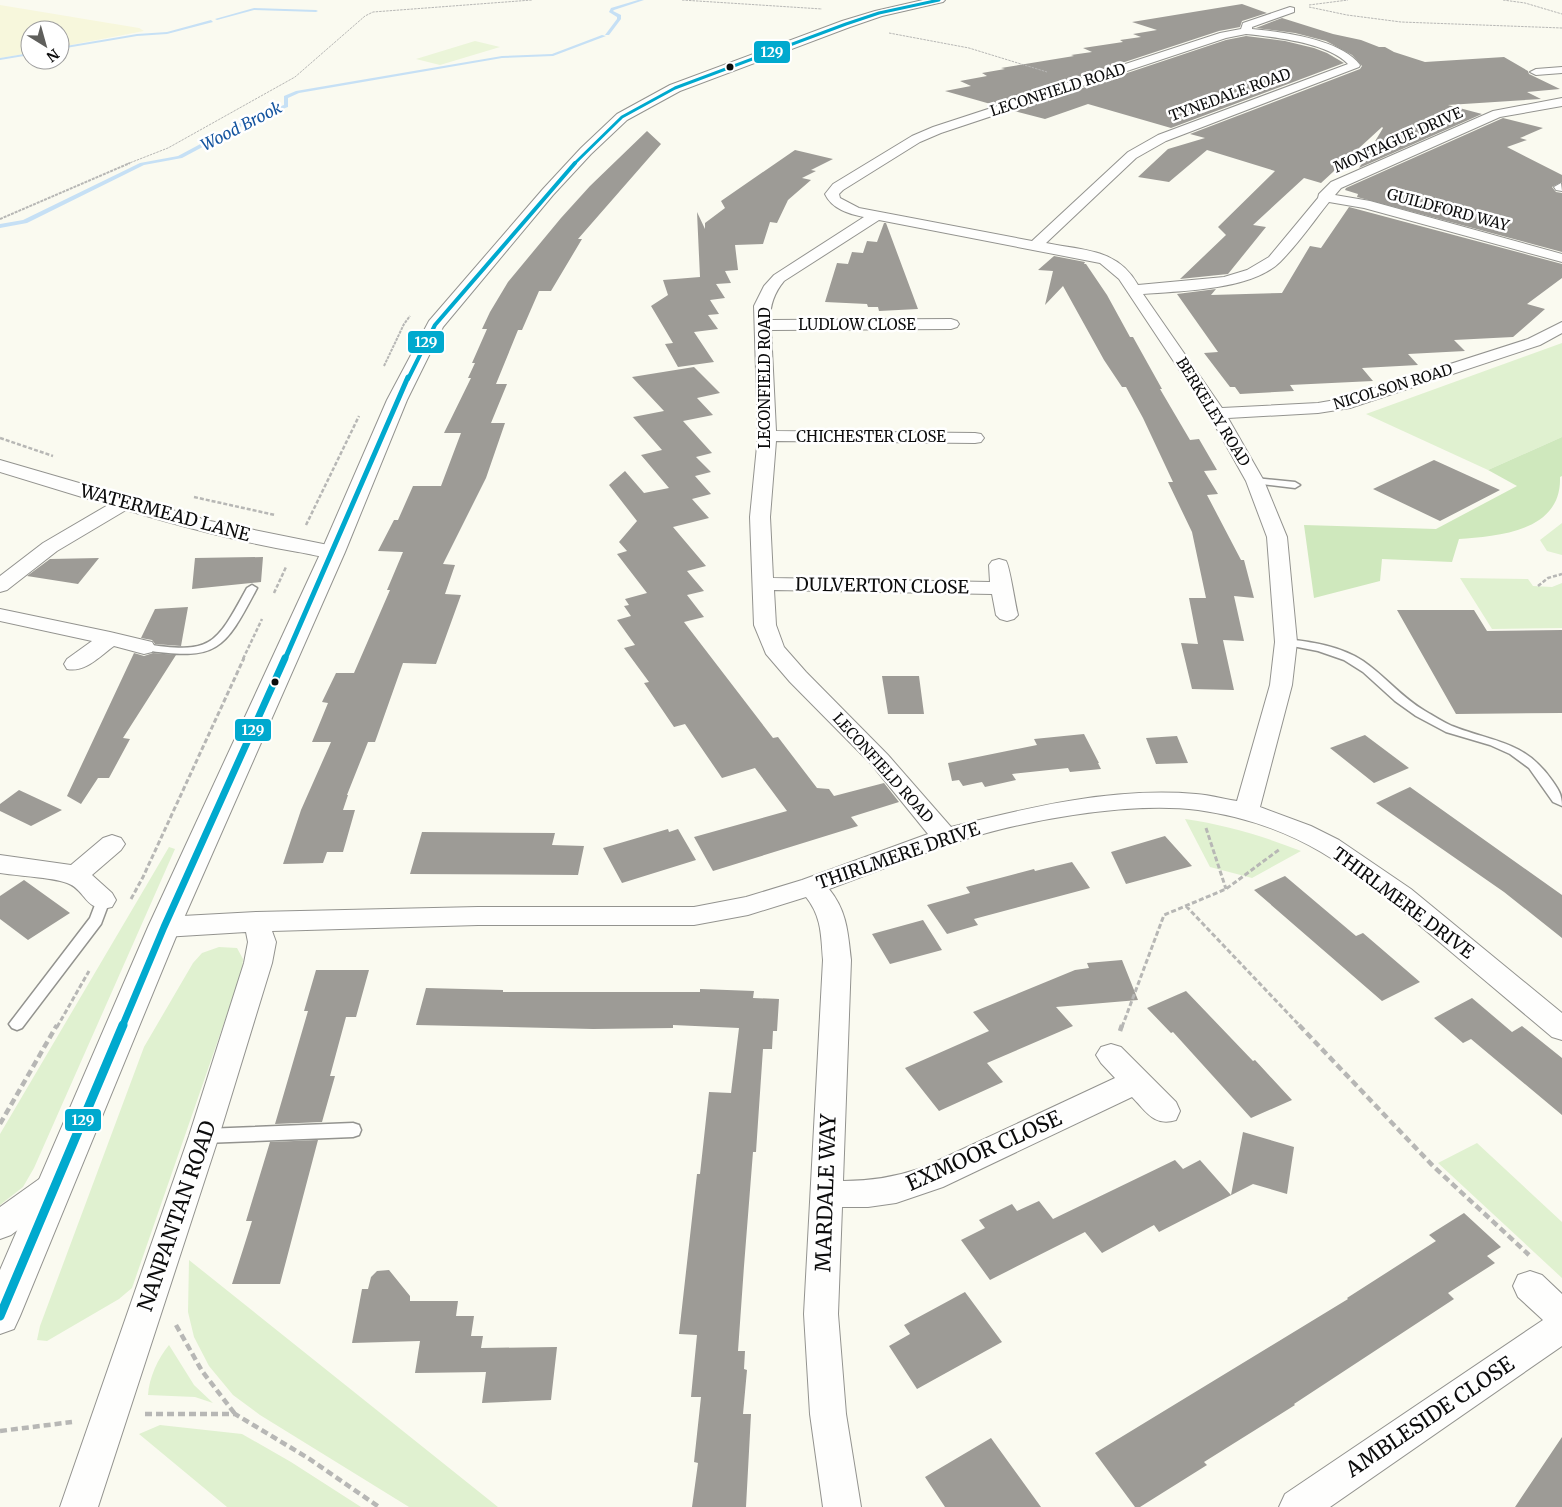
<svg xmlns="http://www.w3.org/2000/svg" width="1562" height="1507" viewBox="0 0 1562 1507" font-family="Merriweather,serif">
<rect width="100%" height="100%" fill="#fafaf0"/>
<path fill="#f7f7dc" d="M0,5l139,23 5,3 -84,16v-17h-30v23l-30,5z"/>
<path fill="#e0f1d0" d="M1562,343v94l-74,33 -122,-56z
M1562,523v32l-15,-4 -7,-11z
M1460,578l68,1 5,7 19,1 10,-4v45l-70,1z
M1185,819c41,6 78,17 116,32l-49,27 -42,-11z
M169,847l6,2 -141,319 -11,19 -23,18v-71z
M219,947l18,1 6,11 -1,12 -110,317 -13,11 -72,42 -10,-1 3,-14 104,-279 49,-84 9,-10z
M1477,1143l85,79v56l-124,-115z
M189,1260l309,247h-89l-149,-92 -27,-20 -24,-29 -15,-29 -6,-25z
M169,1345l25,40 19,18 -18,-6 -47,-2c1,-17 10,-37 21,-50z
M160,1425l82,9 49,28 70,45h-134l-88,-73z"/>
<path fill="#cfe8bd" d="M1562,437v39l-2,1c2,56 -65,59 -101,62l-7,23 -70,-3 -2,22 -66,17 -10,-73 132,4 81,-43 -29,-16z"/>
<path fill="#ebf5d9" d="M475,41l25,6 -60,18 -24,-6z"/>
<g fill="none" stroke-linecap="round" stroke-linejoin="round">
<path fill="#c6e0f5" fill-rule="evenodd" d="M638,0h6l-30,10 -1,1 8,4v4l-12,16h-4l12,-16v-2l-8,-5 2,-4z
M254,8l62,2 2,1 -2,1 -62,-2 -37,10 -2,-1z
M211,20l2,2 -46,12 -30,2 -77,13v-2l77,-13 30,-2z
M602,35l4,1 -53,20 -51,2 -203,35 -11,5v9l-33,12 -73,39 -38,7 -117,58 -27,5v-4l23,-4 117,-57 38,-7 73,-39 33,-12v-9l12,-5 206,-35 50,-2z
M30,53v2l-30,5v-2z"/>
</g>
<path fill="#9d9b96" d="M1242,4l25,9 -25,8 -2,6 -21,4 -225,74 -49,-14 26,-5 -11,-5 27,-5 -5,-3 23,-4 -4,-1 73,-12 -3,-1 21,-3 -9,-4 40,-6 -3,-2 21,-3 -8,-3 24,-4 -25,-8z
M1282,18l51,16 28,6 18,7h6l9,5 31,10 79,-5 24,14 1,3 31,15 -33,3 14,7 -93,6 34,9 -123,54 24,-40 -1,-1 -61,56 -17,-5 -51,47 13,2 -38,47 -48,5 46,-44 -8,-8 57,-56 -68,-21 -38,32 -31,-5 30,-28 37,-11 -15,-4 170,-65 2,-3 -10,-11 -26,-14 -31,-8 -39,-5z
M1246,36l39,5 29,7 13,5 17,10 -173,65 -83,-24 -43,15 -31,-8 212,-71z
M1503,118l40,10 -23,10 7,2 -20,7 55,28v7l-10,5 4,5 6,1v59l-205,-55 1,-3 -13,-4 1,-2z
M647,131l14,13 -83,95h4l-31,52h-12l-17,39h-4l-22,54h11l-16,39h14l-19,55 -43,86 12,1 -10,29 16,1 -25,69 -33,-1 -28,79h-7l-21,53h1l-5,15h12l-12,42h-16l-4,11 -40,1 18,-54 30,-68h-19l16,-39 -6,-1 14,-29h18l36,-83h-3l16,-38 -25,-1 16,-31h4l15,-34h28l20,-53h-17l27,-55h-3l7,-15h-3l15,-34h-5l8,-17 18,-30 53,-64 29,-32z
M795,150l38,9 -22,11 5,1 -14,7 9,2 -23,20 -11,23 -7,-1 -7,22 -28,1 3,25 -13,1 6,12 -15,1 9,14 -15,2 9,14 -11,1 10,14 -24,3 20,30 -36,5 -13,-23 8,-1 -22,-37 17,-11 -5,-15 37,-3 -3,-65 8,17v-6l20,-15 -4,-7z
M1349,207l213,57v14l-35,26 18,5 -32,28 -59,3 11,11 -57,3 10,11 -56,3 11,13 -83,4 4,6 -54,3 -5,-7h-5l-26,-34 14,-1 -41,-58 39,-5 -5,6 71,-2 28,-47 11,2z
M884,223h2l32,86 -39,2 -1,-4h-10l-1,-3 -42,-2 12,-39 11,1 4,-12 11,1 4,-12 10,1z
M1054,256l31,6 -1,2h2l21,31 23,42h3l29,52h-2l30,51 9,-1 18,31 -13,1 14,23 -11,1 34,65h3l10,38 -20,-2 10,45 -21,-1 11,50 -42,-1 -11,-46 17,1 -9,-46h17l-14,-66 -24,-50h5l-30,-64 -17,-31h-4l-18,-27 -41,-74 -18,19 8,-34 -15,-1z
M694,367l26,26 -23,5 16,17 -30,6 29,32 -16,4 15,15 -16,4 16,18 -19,5 17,19 -36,9 33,39 -19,5 17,20 -17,4 17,22 -20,5 89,116 5,-1 39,51 12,1 5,7 50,-13 15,19 -48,15 7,9 -145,45 -19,-34 93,-26 -32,-43 -33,10 -37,-54 -11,3 -30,-44 5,-1 -25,-34 11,-3 -18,-25 14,-4 -7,-10 5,-1 -4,-6 22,-6 -30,-39 10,-3 -8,-9 18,-21 -28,-36 16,-14 19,22 25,-5 -28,-33 21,-5 -29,-33 31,-6 -32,-34z
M1434,460l66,30 -60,31 -67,-32z
M263,557l-2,25 -69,7 3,-31z
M99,558l-21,26 -51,-8 23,-17z
M188,607l-7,39 -26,-2 -3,-4 -11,-2 14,-29z
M1397,610h77l13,21 75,-1v83l-106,1z
M134,653l10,3 9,-3 23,2 -53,83 7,1 -21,39h-11l-17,26 -14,-8z
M882,676h37l5,38h-36z
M1084,734l15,29h-1l3,6 -31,3 -2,-4 -56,6 4,6 -31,7 -3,-5 -19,4 -4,-6 -7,1 -4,-18 89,-18 -3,-6z
M1365,735l44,33 -35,15 -44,-35z
M1177,736l11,27 -32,1 -10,-26z
M1410,787l152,108v43l-58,-46 -128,-89z
M19,790l43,20 -31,16 -31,-15v-7z
M668,829l1,3 9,-3 18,31 -74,23 -19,-35z
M422,832l133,1 -3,12 32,1 -6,29 -168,-1z
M1165,836l27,30 -66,18 -15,-32z
M1072,862l18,26 -116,31 4,6 -31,9 -20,-29 43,-12 -4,-6 68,-18 1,2z
M1285,876l71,60 7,-3 57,49 -38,19 -128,-111z
M24,880l46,33 -42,27 -28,-21v-23z
M923,920l19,30 -52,14 -18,-30z
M1122,960l16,40 -82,7 17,19 -86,37 16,19 -64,29 -34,-43 84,-37 -16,-19 102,-42 14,-2 -2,-5z
M316,970h53l-13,47h-10l-16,59h5l-13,46 -47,2 33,-113h-4z
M426,988l77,2v2h197v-3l54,2 -1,7 26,1 -2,32h-4l-1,18h-9l-5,73 -2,30h-3l-9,114 -6,85h7l-1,18 3,1 -4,44h8l-5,93h-54l6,-44 -4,-1 7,-65h-10l6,-62 -18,-1 18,-160h3l9,-82 22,1 8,-65 -66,-3v3l-80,1 -177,-4z
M1186,991l67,70 2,-1 37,40 -41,18 -78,-86 -2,1 -24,-25z
M1472,998l40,34 10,-6 40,32v57l-91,-76 -8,4 -29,-25z
M1243,1132l51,15 -7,47 -34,-10 -94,48 -5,-7 -52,28 -17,-21 -95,48 -29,-40 24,-12 -6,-8 33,-16 5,7 22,-10 14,18 122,-59 8,9 17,-9 31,35z
M318,1140l-38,144h-48l20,-63h-6l24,-79z
M1464,1213l37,34 -14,9 8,7 -47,30 6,6 -160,105 1,1 -91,57 3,3 -67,42h-5l-40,-54 253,-154 -1,-1 89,-57 -7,-6z
M389,1270l21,26v5h48l-2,15h18l-3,20h12l-2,12 76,-1 -6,53 -69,3 4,-31 -71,1 5,-32 -68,2 10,-54h6l3,-12 6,-6z
M965,1292l37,50 -85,47 -28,-43 21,-12 -6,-9z
M1562,1437v70h-47z
M991,1438l29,40 21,29h-96l-20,-30z"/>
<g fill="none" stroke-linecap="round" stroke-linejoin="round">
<defs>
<path id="service" d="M1255,478l40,4 5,3 -5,3 -43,-5v-4z
M252,585l5,3c-33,63 -40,73 -113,62l-6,-3 6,-3c67,10 71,3 103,-56z
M1286,639c26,3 54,7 77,22 22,15 39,37 62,50 9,5 18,11 27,15 40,16 71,14 99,53 7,10 11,15 11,27l-9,-4 -24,-34 -19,-14 -20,-9 -44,-13 -30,-16 -21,-15 -32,-29 -19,-12 -26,-9 -36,-7 -2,-2z
M103,895l5,2 2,3 -9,24 -79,104 -5,2 -5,-2 -3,-4 3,-4 78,-102 8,-21z
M353,1123l6,2 2,5 -2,5 -6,2 -149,6 -6,-2 -2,-5 2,-5 6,-2z"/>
<path id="minor" d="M1290,7l4,1v4l-42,15v2c30,3 89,10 108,36l-1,2 -193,74 -30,17 -90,85c38,8 71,5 92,42l86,-8 23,-7 22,-13 49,-59 1,-4 12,-12 162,-71 69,-13v8l-62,11 -159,71 -6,7 35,6 192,53v8l-198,-54 -35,-6c-16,20 -31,42 -49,60 -28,28 -99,29 -137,32l79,114 96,-5 23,-4 187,-60 34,-17v11l-22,12 -190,63 -32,5 -90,5 36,63 23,56 10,105 -5,43 -32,122 51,19 28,14 72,49 151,124v27l-10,-3c-38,-32 -77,-65 -115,-97 -37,-31 -75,-64 -116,-88 -37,-22 -80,-36 -123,-42 -70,-9 -181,11 -247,34 -41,14 -82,30 -122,45 18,22 19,44 22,71l-8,221c28,0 52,-4 79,-13l193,-90 -14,-15 -5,-8 5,-8 10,-3 10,3 55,55 4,9 -4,9c-22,7 -30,-9 -44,-23l-189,90 -47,16 -28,4h-26l-4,107 8,100 15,93h-38l-13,-93 -6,-100 19,-354c-2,-24 -1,-43 -17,-63l-58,18 -54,10h-216l-206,6 4,11 -4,21 -53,173 -121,371h-38l129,-371 55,-173 4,-21 -2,-10 -82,5 -10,-3 -3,-7 3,-7 10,-3 92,-5 222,-5h216l52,-10 56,-17 126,-46 -56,-69 -82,-83 -24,-28 -12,-29 -4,-108 8,-81 -4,-130 10,-20 10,-11 90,-58c-15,-3 -32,-8 -39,-23l8,-10 79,-48 21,-9 287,-94 21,-4 2,-6zM1246,34c29,3 82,9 102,30l-190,71 -30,17 -96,89 -173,-33 -19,-10 -1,-4 4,-4 77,-48 21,-9 285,-95zM879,220l221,43 19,16 89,134 38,68 21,56 8,105 -5,43 -33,116c-13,-2 -27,-6 -41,-7 -84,-7 -165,13 -245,33l-63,-72 -82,-83 -22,-25 -8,-22 -2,-35 218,4 4,21 4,4 7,2 7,-2 4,-4c-3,-11 -8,-48 -12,-54l-7,-2 -7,2 -3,4 1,17 -217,-4 -3,-61 6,-76 199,2 6,-1 3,-4 -3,-4 -6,-1 -199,-2 -5,-101 180,-1 6,-2 2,-3 -2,-3 -6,-2 -181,1c0,-15 4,-27 14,-39z
M1562,67v6l-26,2 -6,-3 6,-3z
M1561,183l1,8 -6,-1 -2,-3z
M0,460l210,61 123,25 7,2 3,4 -3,4c-13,4 -28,-2 -42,-4 -58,-10 -115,-25 -172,-42l-69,41 -50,39 -7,2v-16l43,-33 65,-38 -108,-33z
M0,609l110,23 42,10 3,5 -3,5 -8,2 -30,-8c-14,10 -29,27 -47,23l-3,-5 3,-5 25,-18 -92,-20z
M112,835l9,3 4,6 -4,6 -29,25 20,18 4,7 -4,7c-27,7 -26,-18 -45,-24 -16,-6 -49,-7 -67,-10v-18l71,10 32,-27z
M53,1173l11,4 5,9 -5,9 -53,40 -11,4v-32l42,-30z
M1530,1271l12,4 20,19v52l-232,161h-51l6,-13 258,-174 -25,-23 -5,-11 5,-11z"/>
<path id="tertiary" d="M923,0h22l-2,2 -61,14 -32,11 -170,64 -53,29 -36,34 -38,41 -110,132 -36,73 -62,152 -165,375 -160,389 -6,13 -14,5v-64l148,-343 173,-375 66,-152 42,-79 114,-132 38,-41 36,-34 53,-29 172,-64 33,-10z"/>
</defs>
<use href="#service" stroke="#93938f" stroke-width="3"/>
<use href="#minor" stroke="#93938f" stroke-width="2"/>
<use href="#tertiary" stroke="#93938f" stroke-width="2"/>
<path stroke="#b7b7b5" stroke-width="1" stroke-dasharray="2.5 1" stroke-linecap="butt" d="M682,0l140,9
M1503,0l22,3 37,11
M1309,5l39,-5
M1309,7l38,8 54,7 161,6
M889,33l80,15 78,24
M127,164l41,-16 127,-71 70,-61 8,-4 159,-12"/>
<path stroke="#b7b7b5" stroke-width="2" stroke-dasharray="3 1" stroke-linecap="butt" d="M0,219l130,-56
M384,366l20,-42 6,-8"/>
<path stroke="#b7b7b5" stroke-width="2.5" stroke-dasharray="4 2" stroke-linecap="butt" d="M0,438l53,18
M194,497l81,18
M306,525l53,-109
M1538,586l10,-8 14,-4
M274,593l12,-26
M243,659l19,-40"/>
<path stroke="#b7b7b5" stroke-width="3" stroke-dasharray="5 2.5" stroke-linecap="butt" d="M1206,828l20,61
M131,899l12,-22 101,-219
M1186,906l115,121
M57,1027l32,-56
M1122,1027l42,-112 62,-26 54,-40"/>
<path stroke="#b7b7b5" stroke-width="4.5" stroke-dasharray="7 4" stroke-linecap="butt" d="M1299,1025l134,141 96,89
M1120,1031l2,-6
M0,1124l57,-99
M176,1325l26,46 33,43
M145,1414h90l73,44 71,49
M0,1431l72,-9"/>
<use href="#service" fill="#fefefd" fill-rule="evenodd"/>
<use href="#minor" fill="#fefefd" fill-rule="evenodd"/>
<use href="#tertiary" fill="#fefefd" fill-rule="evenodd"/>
<defs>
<path id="bus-1-far4" d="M574,164l48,-47 53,-29 171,-64 33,-11 60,-13"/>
<path id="bus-1-far3" d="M408,379l27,-54 140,-162"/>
<path id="bus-1-far2" d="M285,659l123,-282"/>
<path id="bus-1-far1" d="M122,1027l42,-100 121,-269"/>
<path id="bus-1" d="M0,1316l123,-291"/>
</defs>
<use href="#bus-1-far4" stroke="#fff" stroke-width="5"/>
<use href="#bus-1-far3" stroke="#fff" stroke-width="6"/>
<use href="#bus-1-far2" stroke="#fff" stroke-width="8"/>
<use href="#bus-1-far1" stroke="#fff" stroke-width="11"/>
<use href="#bus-1" stroke="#fff" stroke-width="12"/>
<use href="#bus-1-far4" stroke="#00a9ce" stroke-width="3"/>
<use href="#bus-1-far3" stroke="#00a9ce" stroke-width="4"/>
<use href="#bus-1-far2" stroke="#00a9ce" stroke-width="5"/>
<use href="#bus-1-far1" stroke="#00a9ce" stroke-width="7"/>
<use href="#bus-1" stroke="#00a9ce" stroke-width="9"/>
</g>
<g fill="#0c0c0c" stroke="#fff" stroke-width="2">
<circle cx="730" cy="67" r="4.5"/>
<circle cx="275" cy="682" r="4.5"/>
</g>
<g text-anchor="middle" stroke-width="5" stroke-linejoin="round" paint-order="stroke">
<g font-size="15" fill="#0c0c0c" stroke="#fff">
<text transform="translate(1058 90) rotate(-18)" y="5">LECONFIELD ROAD</text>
<text transform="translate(1230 95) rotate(-20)" y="5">TYNEDALE ROAD</text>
<text transform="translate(1398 140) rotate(-24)" y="5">MONTAGUE DRIVE</text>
<text transform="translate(1448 210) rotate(15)" y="5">GUILDFORD WAY</text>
<text x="857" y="330">LUDLOW CLOSE</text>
<text transform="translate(765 378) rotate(-90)" y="5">LECONFIELD ROAD</text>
<text transform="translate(1393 387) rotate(-17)" y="5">NICOLSON ROAD</text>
<text transform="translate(1213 412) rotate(58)" y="5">BERKELEY ROAD</text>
<text x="871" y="442">CHICHESTER CLOSE</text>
<text transform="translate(883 768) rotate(48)" y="5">LECONFIELD ROAD</text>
</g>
<g font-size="16" font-style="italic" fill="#14549f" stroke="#fff">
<text transform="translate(241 126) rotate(-27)" y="6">Wood Brook</text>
</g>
<g font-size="18" fill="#0c0c0c" stroke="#fff">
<text transform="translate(165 513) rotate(15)" y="6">WATERMEAD LANE</text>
<text transform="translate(882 586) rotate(1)" y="6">DULVERTON CLOSE</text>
<text transform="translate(898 856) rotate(-19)" y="6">THIRLMERE DRIVE</text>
<text transform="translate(1403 903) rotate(37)" y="6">THIRLMERE DRIVE</text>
</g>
<g font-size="21" fill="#0c0c0c" stroke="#fff">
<text transform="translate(984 1151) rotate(-24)" y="7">EXMOOR CLOSE</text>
<text transform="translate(826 1193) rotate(-88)" y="7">MARDALE WAY</text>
<text transform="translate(177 1216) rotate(-71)" y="7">NANPANTAN ROAD</text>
<text transform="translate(1430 1417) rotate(-34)" y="7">AMBLESIDE CLOSE</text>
</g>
</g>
<g stroke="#fff" stroke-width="2">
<rect x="753" y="40" width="38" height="24" rx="5" fill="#00a9ce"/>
<rect x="407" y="330" width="38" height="24" rx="5" fill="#00a9ce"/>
<rect x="234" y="718" width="38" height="24" rx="5" fill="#00a9ce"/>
<rect x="64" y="1108" width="38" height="24" rx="5" fill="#00a9ce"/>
</g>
<g font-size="14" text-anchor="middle" font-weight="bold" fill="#fff">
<text x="772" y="57">129</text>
<text x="426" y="347">129</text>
<text x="253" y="735">129</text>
<text x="83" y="1125">129</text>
</g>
<g transform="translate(45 45) rotate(143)"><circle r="24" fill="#ffffff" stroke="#9e9e9e"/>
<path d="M0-4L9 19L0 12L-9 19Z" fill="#5f5f5c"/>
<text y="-8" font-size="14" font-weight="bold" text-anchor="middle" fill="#0c0c0c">N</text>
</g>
</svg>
